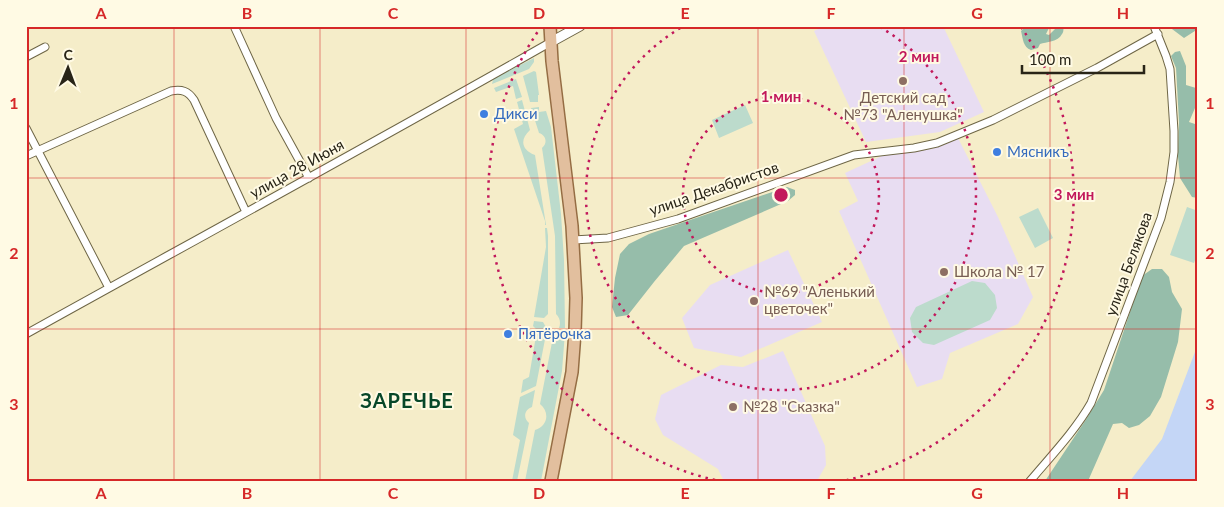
<svg xmlns="http://www.w3.org/2000/svg" width="1224" height="507" viewBox="0 0 1224 507" font-family="Lato,sans-serif">
<rect width="100%" height="100%" fill="#f5edc9"/>
<path fill="#e8ddf2" d="M824,26h119l41,86 -44,20 -74,10 -52,-111z
M958,138l40,79 35,80 -15,27 -68,29 -8,26 -25,8 -78,-176 19,-10 -13,-28 39,-18 47,-6z
M788,250l34,72 -81,35 -47,-9 -12,-30 28,-33z
M783,351l42,95 1,19 -9,16h-93l-6,-12 -55,-34 -8,-16 6,-24 60,-30 22,2z"/>
<path fill="#bcdbcc" d="M534,58v4l-5,7 -37,15 1,-4 2,-2z
M534,71l2,1 3,23h-1v7h-8l-7,-26z
M516,79l6,18 -6,2 -3,-13 -17,6 -2,-4z
M522,100l8,30c-11,10 -8,20 5,25l11,70h-1v-4l-31,-92 9,-5 -6,-22z
M745,105l8,18 -34,15 -7,-18z
M539,107v5l7,-1 5,16 10,87 3,46 1,68h-6c2,-5 1,-10 -3,-14l-1,-78 -13,-88c6,-5 4,-13 -3,-15l-8,-25z
M1187,207l11,4v41l-4,11 -24,-8z
M1038,208l15,30 -18,10 -16,-31z
M545,228h2l1,8v78l-4,4 -10,-1 12,-70z
M972,281l13,2 10,12 2,13 -7,12 -56,25 -11,-2 -11,-11 -2,-14 6,-11z
M534,321l9,1 4,7 -11,57 -15,7 2,-13 6,-3 8,-47 -4,-4z
M554,332h11l-3,39 -21,110h-16l10,-51c13,-4 15,-18 5,-26z
M535,390l-3,17c-8,3 -9,11 -3,16l-12,58h-5l8,-41 -7,-5 7,-38z"/>
<path fill="#96bdaa" d="M1026,26h24l-4,8 3,1 7,-7h6v-2h2c-1,3 0,6 -2,8 -4,8 -16,8 -22,10l-2,4 -7,2c-8,-3 -8,-11 -10,-19z
M1168,26h30v3l-14,9z
M1180,51l6,15v19l10,3 -1,20 -6,14 9,3v73l-6,-1 -12,-19 -2,-22 1,-34 -3,-54 -5,-12 4,-4z
M787,187l8,3v5l-7,6 -104,45 -30,36 -26,33 -12,2 -4,-10 3,-29 5,-24 9,-10 20,-10z
M1152,269h10l7,8 3,15 10,17 -4,33 -17,55 -11,19 -11,9 -10,3 -7,-5 -9,1 -25,57h-43l40,-60 19,-31 38,-114z"/>
<path fill="#c4d6f6" d="M1198,344v137h-68l32,-42z"/>
<g fill="none" stroke-linecap="round" stroke-linejoin="round">
<defs>
<path id="minor" d="M234,26l42,92 33,60
M26,57l19,-10
M26,128l83,160
M26,156l145,-65c11,-2 17,0 23,9l52,112
M573,240l35,-2 70,-19 176,-64 60,-7 23,-5 56,-23 104,-52 61,-34
M26,334c175,-97 351,-193 525,-292
M1030,481c21,-25 45,-50 61,-78l70,-185 9,-36 4,-30v-21l-4,-62 -4,-13 -12,-30"/>
<path id="tertiary" d="M551,42l29,-16"/>
<path id="primary" d="M550,26l2,35 20,165 4,72 -1,34 -3,40 -21,109"/>
</defs>
<use href="#minor" stroke="#6e6646" stroke-width="9"/>
<use href="#tertiary" stroke="#6e6646" stroke-width="11"/>
<use href="#primary" stroke="#956d44" stroke-width="14"/>
<use href="#minor" stroke="#fff" stroke-width="7"/>
<use href="#tertiary" stroke="#fff" stroke-width="9"/>
<use href="#primary" stroke="#e2bf9e" stroke-width="11"/>
</g>
<path fill="none" stroke="#d62828" stroke-width="1" stroke-opacity="0.55" d="M174,26v455M320,26v455M466,26v455M612,26v455M758,26v455M904,26v455M1050,26v455M26,178h1172M26,329h1172"/>
<g fill="none" stroke="#c2185b" stroke-width="2.5" stroke-dasharray="2.5 5">
<circle cx="781" cy="195" r="98"/>
<path d="M880 27A195 195 0 1 1 682 27"/>
<path d="M715 480A293 293 0 0 1 541 27M1021 27A293 293 0 0 1 847 480"/>
</g>
<g fill="#8d6e63" stroke="#fffae4" stroke-width="2">
<circle cx="903" cy="81" r="5"/>
<circle cx="944" cy="272" r="5"/>
<circle cx="754" cy="301" r="5"/>
<circle cx="733" cy="407" r="5"/>
</g>
<g fill="#3f7fe0" stroke="#fffae4" stroke-width="2">
<circle cx="484" cy="114" r="5"/>
<circle cx="997" cy="152" r="5"/>
<circle cx="508" cy="334" r="5"/>
</g>
<g text-anchor="middle" stroke-width="4" stroke-linejoin="round" paint-order="stroke">
<g font-size="15" fill="#785e54" stroke="#fffae4" text-anchor="start">
<text x="903" y="103" text-anchor="middle">Детский сад<tspan x="903" dy="17">№73 "Аленушка"</tspan></text>
<text x="954" y="277">Школа № 17</text>
<text x="764" y="297">№69 "Аленький<tspan x="764" dy="17">цветочек"</tspan></text>
<text x="743" y="412">№28 "Сказка"</text>
</g>
<g font-size="15" fill="#366cbe" stroke="#fffae4" text-anchor="start">
<text x="494" y="119">Дикси</text>
<text x="1007" y="157">Мясникъ</text>
<text x="518" y="339">Пятёрочка</text>
</g>
<g font-size="15" fill="#282417" stroke="#fffae4">
<text transform="translate(297 169) rotate(-29)" y="5">улица 28 Июня</text>
<text transform="translate(714 189) rotate(-19)" y="5">улица Декабристов</text>
<text transform="translate(1129 264) rotate(-70)" y="5">улица Белякова</text>
</g>
<g font-size="20" font-weight="bold" letter-spacing="1" fill="#074729" stroke="#fffae4">
<text x="407" y="408">ЗАРЕЧЬЕ</text>
</g>
</g>
<circle cx="781" cy="195" r="8" fill="#c2185b" stroke="#fffae4" stroke-width="2.5"/>
<g font-size="15" text-anchor="middle" font-weight="bold" fill="#c2185b" stroke="#fffae4" stroke-width="4" stroke-linejoin="round" paint-order="stroke">
<text x="919" y="62">2 мин</text>
<text x="781" y="102">1 мин</text>
<text x="1074" y="200">3 мин</text>
</g>
<rect width="1224" height="507" fill="none" stroke="#fffae4" stroke-width="55"/>
<g transform="translate(68 68) rotate(1)" stroke="#fffae4" stroke-width="4" paint-order="stroke">
<path d="M0-4L9 19L0 12L-9 19Z" fill="#282417"/>
<text y="-8" font-size="14" font-weight="bold" text-anchor="middle" fill="#282417">С</text>
</g>
<path d="M1022 65v8h122v-8" fill="none" stroke="#282417" stroke-width="2.5"/>
<text x="1029" y="65" font-size="15" fill="#282417" stroke="#fffae4" stroke-width="4" paint-order="stroke">100 m</text>
<rect x="28" y="28" width="1168" height="452" fill="none" stroke="#d62828" stroke-width="2"/>
<g font-size="16" text-anchor="middle" font-weight="bold" fill="#d62828">
<text x="101" y="19">A</text>
<text x="247" y="19">B</text>
<text x="393" y="19">C</text>
<text x="539" y="19">D</text>
<text x="685" y="19">E</text>
<text x="831" y="19">F</text>
<text x="977" y="19">G</text>
<text x="1123" y="19">H</text>
<text x="14" y="109">1</text>
<text x="1210" y="109">1</text>
<text x="14" y="259">2</text>
<text x="1210" y="259">2</text>
<text x="14" y="410">3</text>
<text x="1210" y="410">3</text>
<text x="101" y="499">A</text>
<text x="247" y="499">B</text>
<text x="393" y="499">C</text>
<text x="539" y="499">D</text>
<text x="685" y="499">E</text>
<text x="831" y="499">F</text>
<text x="977" y="499">G</text>
<text x="1123" y="499">H</text>
</g>
</svg>
